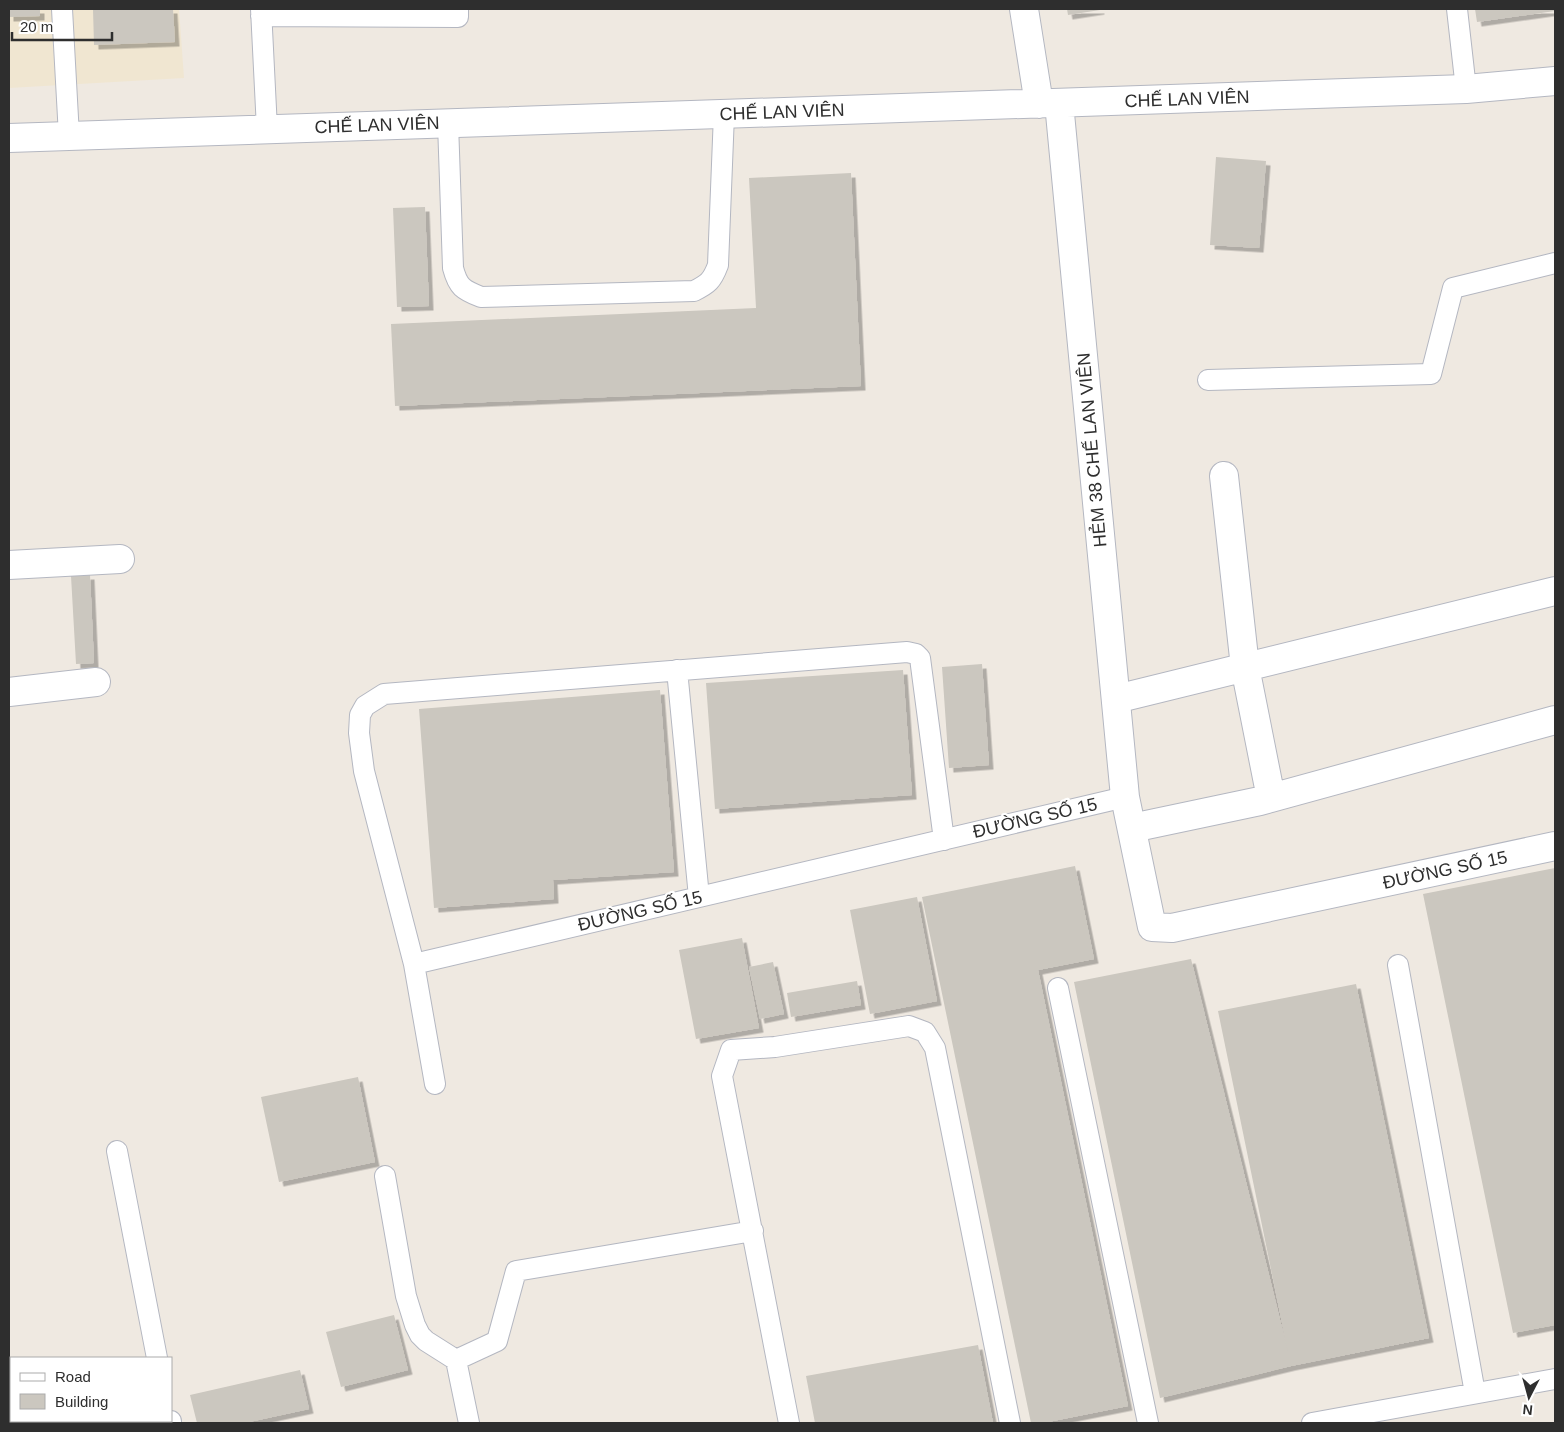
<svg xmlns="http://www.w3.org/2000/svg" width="1564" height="1432" viewBox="0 0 1564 1432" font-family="Arial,sans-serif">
<defs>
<filter id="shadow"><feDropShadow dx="4.5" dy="4.5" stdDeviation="0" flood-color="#0004"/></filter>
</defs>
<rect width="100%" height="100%" fill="#efe9e1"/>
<path fill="#f0e6d1" d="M9,9h170l5,69 -175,10z"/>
<path fill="#cbc7bf" filter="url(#shadow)" d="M9,9h31v7l-31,1z
M93,9h80l2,33 -81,3z
M1067,9h33v1l-32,5z
M1475,9h80v2l-78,11z
M1216,157l50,4 -7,87 -49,-3z
M851,173l10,213 -466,20 -4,-82 365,-16 -7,-130z
M425,207l4,99 -32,1 -4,-99z
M90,575l4,88 -18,1 -5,-88z
M982,664l7,101 -40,3 -7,-101z
M903,670l9,125 -197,14 -9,-126z
M660,690l14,182 -121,8 1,19 -120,9 -15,-199z
M1075,866l19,93 -56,11 90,436 -85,17h-12l-109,-526z
M1555,868v457l-42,8 -90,-439z
M917,897l20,104 -67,13 -20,-104z
M742,938l17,90 -63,11 -17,-89z
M1191,959l97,393 -70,-341 138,-27 73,354 -138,28 -131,32 -86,-416z
M773,962l11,52 -24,5 -11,-52z
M857,981l4,24 -70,12 -4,-24z
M358,1077l17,85 -96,20 -18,-85z
M394,1315l14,55 -67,17 -15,-55z
M978,1345l15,78h-178l-9,-47z
M300,1370l9,39 -65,14h-47l-7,-28z"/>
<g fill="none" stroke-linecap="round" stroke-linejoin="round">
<defs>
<path id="service" d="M62,9l7,127
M261,9l6,120
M1457,9l9,80
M261,16l197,1v-8
M448,123l5,145c5,19 10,22 28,29l213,-6c14,-7 18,-10 24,-26l6,-151
M1208,380l223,-6 22,-86 102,-25
M677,670l22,227
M414,964l711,-167
M1398,965l77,428
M1058,988l90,435
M435,1084l-21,-120 -50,-193 -5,-38 1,-18 5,-9 19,-12 523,-42 9,2 4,4 24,182
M117,1151l40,207
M385,1176l21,120 9,29 5,10 6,6 30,19 13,63
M456,1360l41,-19 19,-70 237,-40
M171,1421v2
M789,1423l-67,-347 9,-26 44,-3 134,-21 16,6 10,16 75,375
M1312,1423l243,-44"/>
<path id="minor" d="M1024,9l15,95
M1059,103l66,694 27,130 20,1 383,-82
M9,138l1457,-49 89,-8
M1224,476l21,191 26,131
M9,565l111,-6
M9,692l87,-10
M1116,699l439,-108
M1132,828l128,-27 295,-81"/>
</defs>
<use href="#service" stroke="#b4b7c1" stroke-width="22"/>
<use href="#minor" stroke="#b4b7c1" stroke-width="30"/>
<use href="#service" stroke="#fff" stroke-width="20"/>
<use href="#minor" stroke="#fff" stroke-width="28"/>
</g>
<g text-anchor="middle" stroke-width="4.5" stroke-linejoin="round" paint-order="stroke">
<g font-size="18" fill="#2e2e2e" stroke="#fff">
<text transform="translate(1187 99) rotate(-2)" y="6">CHẾ LAN VIÊN</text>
<text transform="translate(782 112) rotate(-2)" y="6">CHẾ LAN VIÊN</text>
<text transform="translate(377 125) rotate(-2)" y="6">CHẾ LAN VIÊN</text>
<text transform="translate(1092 450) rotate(-95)" y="6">HẺM 38 CHẾ LAN VIÊN</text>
<text transform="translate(1035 818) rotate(-13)" y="6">ĐƯỜNG SỐ 15</text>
<text transform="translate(1445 870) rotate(-12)" y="6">ĐƯỜNG SỐ 15</text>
<text transform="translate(640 911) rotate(-13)" y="6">ĐƯỜNG SỐ 15</text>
</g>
</g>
<rect width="1564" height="1432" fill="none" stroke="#2e2e2e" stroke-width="20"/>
<rect x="10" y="1357" width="162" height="65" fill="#ffffff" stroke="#ababab"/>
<rect x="20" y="1373" width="25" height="8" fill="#ffffff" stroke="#ababab"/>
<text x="55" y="1382" font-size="15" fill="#2e2e2e">Road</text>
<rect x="20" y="1394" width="25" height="15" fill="#cbc7bf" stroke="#ababab"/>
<text x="55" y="1407" font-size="15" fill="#2e2e2e">Building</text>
<g transform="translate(1529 1397) rotate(186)" stroke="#ffffff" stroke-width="4" paint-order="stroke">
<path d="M0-4L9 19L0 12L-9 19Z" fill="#2e2e2e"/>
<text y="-8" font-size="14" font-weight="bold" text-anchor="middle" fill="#2e2e2e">N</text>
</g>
<path d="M12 32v8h100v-8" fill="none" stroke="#2e2e2e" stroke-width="2.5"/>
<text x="20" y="32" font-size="15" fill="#2e2e2e" stroke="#ffffff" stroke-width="4" paint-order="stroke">20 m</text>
</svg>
